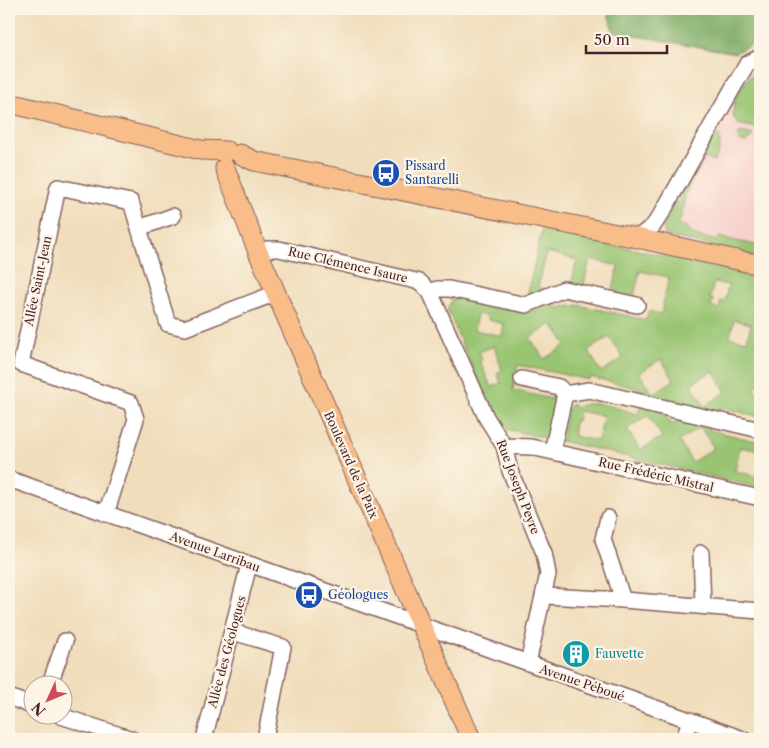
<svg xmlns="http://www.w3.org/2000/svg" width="769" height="748" viewBox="0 0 769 748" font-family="'Libre Caslon Text',serif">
<rect width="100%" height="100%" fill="#fcf5e5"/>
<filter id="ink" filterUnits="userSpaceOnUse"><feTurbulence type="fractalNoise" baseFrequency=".02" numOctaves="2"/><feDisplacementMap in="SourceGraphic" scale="10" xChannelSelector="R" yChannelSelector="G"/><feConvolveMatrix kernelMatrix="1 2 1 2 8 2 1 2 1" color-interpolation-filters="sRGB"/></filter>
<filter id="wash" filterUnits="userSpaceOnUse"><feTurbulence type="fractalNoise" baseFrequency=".0096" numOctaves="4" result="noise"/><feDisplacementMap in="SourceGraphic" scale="20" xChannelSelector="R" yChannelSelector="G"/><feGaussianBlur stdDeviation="1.12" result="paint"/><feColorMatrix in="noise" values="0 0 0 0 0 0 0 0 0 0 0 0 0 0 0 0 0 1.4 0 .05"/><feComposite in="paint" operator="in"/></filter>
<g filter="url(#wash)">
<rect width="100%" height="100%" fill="#f0ddbb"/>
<path fill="#f7d0cb" d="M760,57v208l-123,-27z"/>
<path fill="#99c572" stroke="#72724e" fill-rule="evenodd" d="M760,68v61l-22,-5 -5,-8c0,-21 11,-36 27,-48z
M740,132l13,3 -7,8 -7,-2 -1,-7z
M714,135l5,1c3,11 -1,17 -5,26l-9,-4 -19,34 -7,33 9,2 2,7 27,7 2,-4 41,9v12l-95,-23 -2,-9z
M542,229l218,48v107l-6,4 6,11v18l-40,-10 -2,7 -75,-17 2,-7 -55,-13 -1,3 -71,-15 -5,25 38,9 3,-9 5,6 -8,43 -42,-9 -13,-7 -49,-114 5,-9 5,-2 67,14 17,-4 13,-9 2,9 22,-3 68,15 3,-9 12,3 8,-37 -29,-6 -7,29 -21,-5 6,-29 -28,-7 -7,29 -12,-3 6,-25 -30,-8 -9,35 7,2 -18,8zM714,282l14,3 -3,17 -4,-1 -2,8 -8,-2 2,-8 -3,-1zM477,314l11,2v4l16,4 -2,12 -28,-6zM734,320l17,4 -4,17 -17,-4zM552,324l14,21 -22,14 -14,-21zM609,337l14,21 -22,14 -13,-22zM494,346l8,24 -5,3 4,10 -10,4 -11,-26 2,-2 -3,-7zM661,359l13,21 -21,14 -14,-21zM713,371l13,21 -21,14 -14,-22z
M572,403l4,5c16,-11 45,2 62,6l2,-8 22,5 7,11 4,2 13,-8 25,6 -2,8 51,12v9l-20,-4 -5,24 24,6 1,-4v15l-199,-47 6,-31zM579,411l25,5 -6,25 -24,-5v-15h3zM648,415l14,22 -22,13 -13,-21zM700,427l14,21 -22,14 -13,-21z"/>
<path fill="#7aaa64" stroke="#626448" d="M607,9h153v33h-4l-21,11 -122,-21z"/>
</g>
<g filter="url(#ink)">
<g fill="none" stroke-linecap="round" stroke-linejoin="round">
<defs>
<path id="minor" d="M139,228l34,-12
M637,238l16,-12 9,-13 72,-127 13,-22 13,-7
M258,252l9,-3h12l141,33 10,10 7,-3h12l77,16 38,-16 73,16
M430,292l56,125 18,29 6,25 34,82 4,21 -20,89
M522,379l37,8 6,7
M504,446l27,1 229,51
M552,451l13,-57 24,-4 171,40
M9,479l734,260
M106,514l30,-95 -5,-16 -110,-39 37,-177 73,15 37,122 17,4 91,-35
M608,518l-5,21 20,61
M701,553l2,53
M545,596l78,4 137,11
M233,632l50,15 -18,92
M49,686l16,-45
M9,697l23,9
M61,716l71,23
M204,739l45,-174
M684,739l6,-19"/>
<path id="major" d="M9,103l192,47 26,1
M240,154l14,7 383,77 123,27
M225,168l33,84 213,487"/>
</defs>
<use href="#minor" stroke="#84625d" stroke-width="18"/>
<use href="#major" stroke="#84625d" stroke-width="21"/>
<use href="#minor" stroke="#fff" stroke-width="15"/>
<use href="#major" stroke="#f8bd89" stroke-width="19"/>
</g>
</g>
<defs>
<symbol id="bus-disc" viewBox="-11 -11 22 22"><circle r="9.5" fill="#1a4fb4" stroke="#fcf5e5"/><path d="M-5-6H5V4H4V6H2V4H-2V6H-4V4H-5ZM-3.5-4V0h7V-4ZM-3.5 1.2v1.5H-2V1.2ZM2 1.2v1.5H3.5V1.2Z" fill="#fff"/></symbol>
<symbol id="building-disc" viewBox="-11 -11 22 22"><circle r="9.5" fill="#0f9aa8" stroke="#fcf5e5"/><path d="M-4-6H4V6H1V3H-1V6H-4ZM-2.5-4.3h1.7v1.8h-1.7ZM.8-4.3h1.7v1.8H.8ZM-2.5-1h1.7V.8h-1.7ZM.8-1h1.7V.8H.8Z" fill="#fff"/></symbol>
</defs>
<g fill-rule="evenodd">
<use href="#bus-disc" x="370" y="157" width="32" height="32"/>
<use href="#bus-disc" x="293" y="579" width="32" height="32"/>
<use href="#building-disc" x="560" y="638" width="32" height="32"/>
</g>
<g text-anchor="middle" stroke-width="4.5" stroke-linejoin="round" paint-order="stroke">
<g font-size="12" fill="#164399" stroke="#fcf5e5" text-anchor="start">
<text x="405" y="170">Pissard<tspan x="405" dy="14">Santarelli</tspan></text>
<text x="328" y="599">Géologues</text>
</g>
<g font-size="12" fill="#4a1f2b" stroke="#fcf5e5">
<text transform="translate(348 265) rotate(13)" y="4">Rue Clémence Isaure</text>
<text transform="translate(38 281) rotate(-78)" y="4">Allée Saint-Jean</text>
<text transform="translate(351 465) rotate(66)" y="4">Boulevard de la Paix</text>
<text transform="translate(656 475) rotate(13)" y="4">Rue Frédéric Mistral</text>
<text transform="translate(518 487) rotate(69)" y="4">Rue Joseph Peyre</text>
<text transform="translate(215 552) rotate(20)" y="4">Avenue Larribau</text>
<text transform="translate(227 652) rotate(-75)" y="4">Allée des Géologues</text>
<text transform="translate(582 683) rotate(19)" y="4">Avenue Péboué</text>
</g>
<g font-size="12" fill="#0d838f" stroke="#fcf5e5" text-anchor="start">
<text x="595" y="658">Fauvette</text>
</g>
</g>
<rect width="769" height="748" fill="none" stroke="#fcf5e5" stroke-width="30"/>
<g transform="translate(48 700) rotate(226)"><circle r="24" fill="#fcf5e5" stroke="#b59f9b"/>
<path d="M0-4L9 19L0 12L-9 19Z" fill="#d1495b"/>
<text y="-8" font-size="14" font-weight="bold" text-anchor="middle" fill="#4a1f2b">N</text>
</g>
<path d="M586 45v8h81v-8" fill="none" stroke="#4a1f2b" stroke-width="2.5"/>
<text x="594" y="45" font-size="15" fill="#4a1f2b" stroke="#fcf5e5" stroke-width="4" paint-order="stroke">50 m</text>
</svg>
